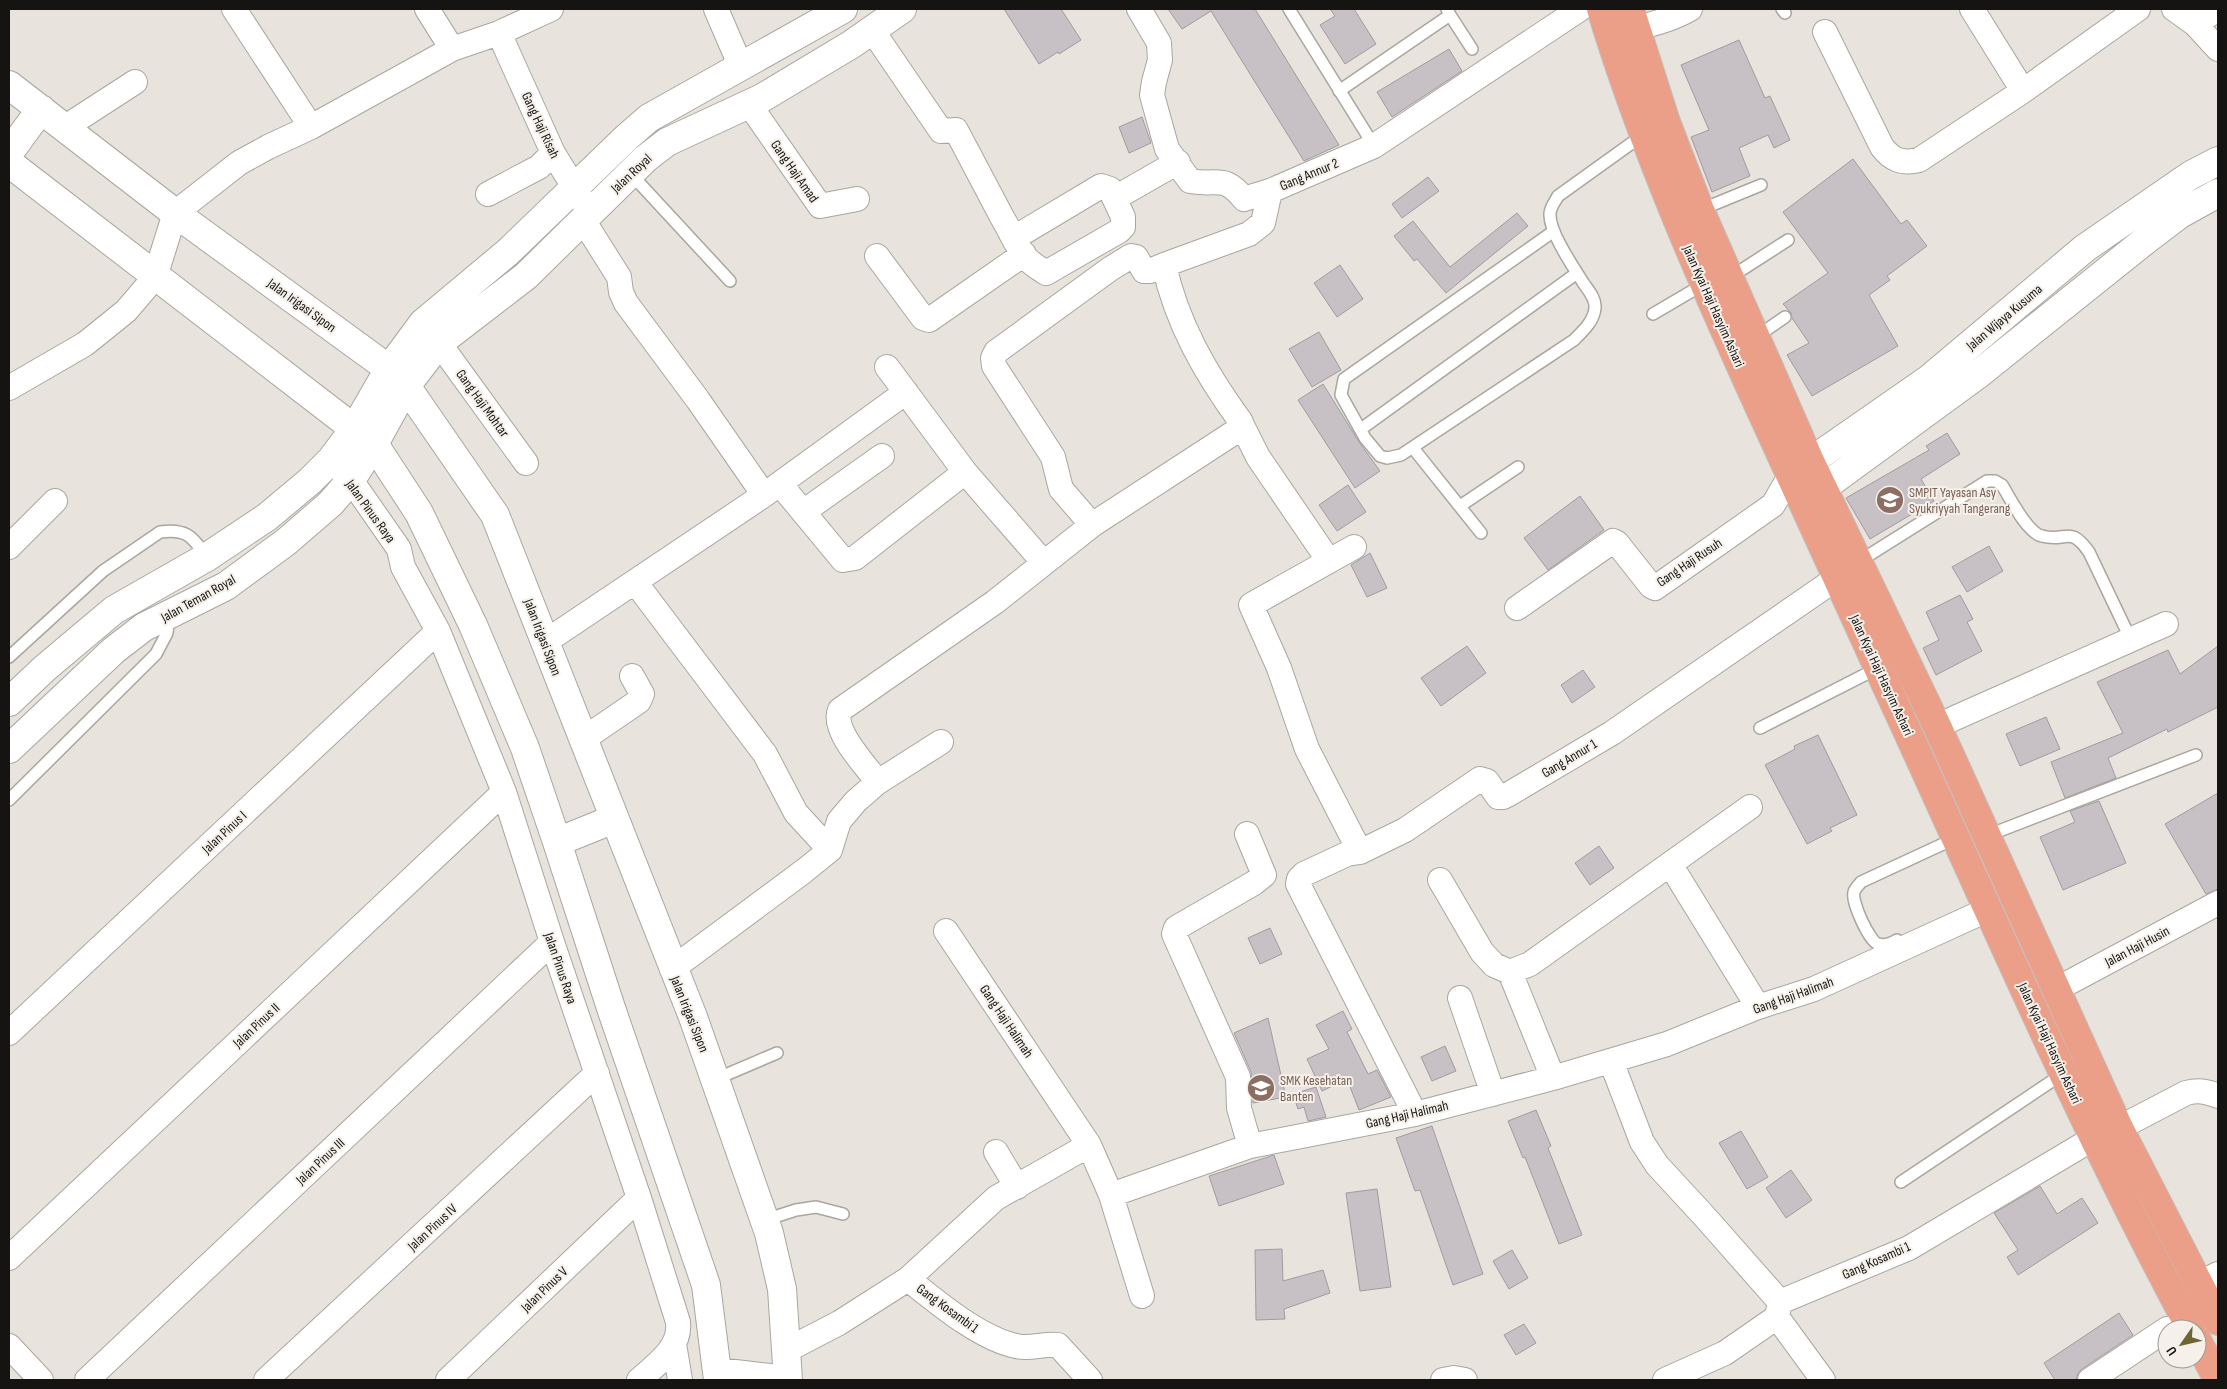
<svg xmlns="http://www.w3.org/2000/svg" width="2227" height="1389" viewBox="0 0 2227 1389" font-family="'Sofia Sans Condensed',sans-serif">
<rect width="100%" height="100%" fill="#e8e4dd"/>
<path fill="#c7c0c5" stroke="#a19ba0" d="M1004,9h57l20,31 -22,14 -1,-2 -19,12z
M1168,9h87l84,136 -35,16 -93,-150 -29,18z
M1330,9h24l22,35 -31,20 -25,-39 15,-9z
M1739,40l26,58 5,-2 20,44 -16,8 -6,-13 -29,13 11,28 -38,16 -21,-55 18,-7 -28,-65z
M1449,49l13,22 -70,46 -15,-25z
M1142,117l9,26 -22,10 -10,-26z
M1853,159l48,65 6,-4 20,26 -40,30 3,4 -21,15 29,51 -86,50 -25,-41 22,-12 -17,-25 -1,-5 -8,-9 45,-31 -45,-61z
M1428,177l11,14 -37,27 -10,-14z
M1517,213l11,13 -82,67 -29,-34 -3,2 -20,-25 19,-15 37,46z
M1340,265l23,34 -26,18 -23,-34z
M1319,332l22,38 -29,17 -23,-38z
M1323,384l36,58 21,29 -25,17 -57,-88z
M1947,433l13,21 -39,25 13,22 -64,38 -24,-41 83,-48 -3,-4z
M1348,485l18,27 -29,19 -18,-26z
M1580,496l24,34 -56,40 -24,-32z
M1989,546l14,25 -36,21 -15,-25z
M1370,553l17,35 -20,9 -16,-32z
M1960,595l13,24 -6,3 15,29 -46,24 -13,-27 16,-8 -13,-28z
M1467,646l19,27 -45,33 -20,-28z
M2218,646v61l-50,25 -1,-3 -59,29 8,20 -51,20 -14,-36 72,-29 -26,-51 71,-32 12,24z
M1583,670l12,17 -23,16 -11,-18z
M2046,717l14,32 -40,17 -14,-32z
M1818,735l39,80 -27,13 2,3 -25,13 -42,-79 30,-16 -1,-3z
M2218,793v96l-12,5 -41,-70z
M2099,801l27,62 -63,27 -23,-53 35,-15 -5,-11z
M1599,846l15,22 -24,17 -15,-22z
M1270,928l12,26 -22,10 -12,-26z
M1343,1011l9,18 -5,3 21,42 9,-4 14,27 -32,13 -12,-31 -25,12 -15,-32 22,-10 -13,-24z
M1268,1018l18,79 -33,6 -2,-31 -17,-39z
M1445,1046l11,25 -24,10 -11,-24z
M1316,1087l10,30 -18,4 -4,-14 -6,2 -5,-15z
M1536,1110l15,36 -3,2 34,87 -23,9 -34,-87 -2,1 -15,-37z
M1432,1126l51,148 -30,11 -33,-95 -5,1 -19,-53z
M1741,1131l27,46 -21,12 -28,-46z
M1274,1155l10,29 -65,22 -10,-30z
M1791,1170l21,30 -26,18 -20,-30z
M2040,1186l17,28 25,-16 16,25 -80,52 -11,-18 11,-7 -24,-37z
M1377,1189l14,98 -31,4 -14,-98z
M1282,1249l1,32 40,-11 7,23 -46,16 1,10 -29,1 -1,-70z
M1512,1250l16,28 -19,11 -16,-28z
M2119,1313l14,22 -51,34 -4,4 -2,7h-21l-11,-17z
M1524,1324l12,19 -20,12 -12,-20z"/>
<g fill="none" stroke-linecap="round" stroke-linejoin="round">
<defs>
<path id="lane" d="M1289,9l85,137
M1782,9l3,4
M1450,15l22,34
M1339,91l111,-76 -3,-6
M630,173l100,108
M1700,210l61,-25
M1554,231l-210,148 -3,16 24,43 15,18 7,2 14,-3 173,-115c9,-9 20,-19 21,-32 1,-9 -6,-17 -11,-24 -10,-16 -35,-52 -34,-70 0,-7 5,-12 8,-18l85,-61
M1729,278l59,-38
M1653,314l51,-30
M1756,337l29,-20
M1361,429l216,-156
M1413,448l68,85
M1460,506l58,-39
M1858,562l129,-81h8l7,4c8,13 25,48 40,51 25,7 27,-12 47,16l42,88
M9,657l94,-86 57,-39c27,-4 32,5 47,25
M1760,728l118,-60
M9,800l147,-146 11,-21 2,-17
M1986,836l210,-81
M1897,940c-5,3 -13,6 -19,4 -9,-3 -27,-43 -24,-52 1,-4 5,-7 7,-10l95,-44
M716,1079l61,-26
M1901,1182l163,-109
M765,1220l31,-10 20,-3 27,7"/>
<path id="street" d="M234,9l77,118
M427,9l25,40
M716,9l25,58
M1139,9l20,34 1,17 -6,22 -2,13 15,54 23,32c29,5 34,-7 54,18l26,-8 104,-45 206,-137
M1972,9l51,82
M2174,9l21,15 23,25
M2195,24l23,-15
M1635,28c20,-4 38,-9 55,-19
M872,30l69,101 15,-1c15,29 31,59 47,89 8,13 14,29 24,40 5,5 13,10 19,14l73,-42 4,-4v-10l-13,-28 -9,-3 -87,52
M1825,32l57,115c10,13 20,17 37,13l104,-69 115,-82
M499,33l54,120 37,60
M749,104l71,102 37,-7
M64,128l71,-46
M488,194l51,-27 14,-14
M1115,198l63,-36
M583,220l36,57 2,15 5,11 72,97 66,95
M877,256l46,62 6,2 95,-66
M439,343l87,120
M887,367l78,105 79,91
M9,388l76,-44 41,-33 29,-34 20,-64 64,-50 29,-16 43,-20 141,-78 47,-16 52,-24
M1242,425l16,32 71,104
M331,460l20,20 48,69 4,18 35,64 66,161 48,150 87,256 39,124c3,26 -21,42 -39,58
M780,484l63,76 12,-2 110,-86
M803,512l79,-56
M1092,525l-31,-36 -8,-32 -59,-91 -1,-8 3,-6 114,-83 21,-13 5,1 8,14h6l14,-6
M9,547l46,-46
M1354,547l-103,58 28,63 28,81 53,103
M635,582l130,172 31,59 34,37
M1517,608l96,-67 4,2 34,43 4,2 118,-83 17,-29
M545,642l219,-147 142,-103
M1937,726l229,-102
M582,740l57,-39 3,-7 -10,-18
M878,782c-12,-16 -47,-52 -38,-72l155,-108 97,-77 149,-97v-6c-35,-48 -64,-98 -77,-157l85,-31 14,-11 7,-32
M1247,834l17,41 -10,8 -78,45 -2,6 64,143 1,31 11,38
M1670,864l88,143
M1440,880l42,72 12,13 16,7
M946,931l143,214 22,50 139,-49 165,-32 138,-36 114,-34 91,-37 56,-18 175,-80
M672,969l132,-98 26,-21 9,-29 17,-20 22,-19 63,-40
M2055,990l163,-87
M1460,998l33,96
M9,1033l429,-402
M1611,1061l31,81 15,23 48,52 75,85
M1553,1078l-43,-106 20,-8 220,-157
M1415,1114l-117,-230 1,-5 5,-5 43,-20 13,-2 45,-22 75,-51 7,2 11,16h5l6,-3 103,-61 225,-155
M2119,1128l67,-35c12,-3 20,-2 32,3
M996,1152l21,35
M1111,1195l31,101
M9,1258l495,-466
M908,1279c29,23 71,59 108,67 14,4 28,-3 42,-1l32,35
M2198,1284l20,-10
M1777,1317l46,63
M674,1344l6,36
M9,1346l32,34
M787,1350l52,-27 69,-44 88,-81 93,-53
M87,1380l465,-438
M266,1380l331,-307
M448,1380l191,-182
M1443,1380l11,-2 11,2
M1665,1380l60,-27 52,-36 3,-15 129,-54 185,-110
M2090,1380l77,-51"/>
<path id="secondary" d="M9,85l166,128 214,156 17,17 89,129 198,502 76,216 13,56 6,91
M9,153l32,-44
M9,163l365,281 45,69 54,112 52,123 32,94 54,166 95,277 12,95
M1791,475l138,-96 156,-131 106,-73 27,-14
M1805,501l171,-125 171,-137 33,-25 38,-21
M9,702l36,-34 69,-58 93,-53 60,-40 43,-36 21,-21 24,-32 34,-59 34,-46 85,-71 119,-115 22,-19 194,-109
M9,749l105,-99 30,-23 82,-41 60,-44 44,-38 21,-24 23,-36 32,-58 33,-43 87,-67 119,-117 22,-17 95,-44 90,-54 50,-35
M557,842l57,-23
M718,1372l70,8"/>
<path id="primary" d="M1601,9c41,135 97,263 155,391 41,91 83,181 124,272 102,220 196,444 311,657
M1630,9l36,113 34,88 110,251 127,265 182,402 99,193
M2197,1340l21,40"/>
</defs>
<use href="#lane" stroke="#aaa69f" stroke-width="14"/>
<use href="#street" stroke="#aaa69f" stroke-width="26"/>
<use href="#secondary" stroke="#aaa69f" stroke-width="30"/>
<use href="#primary" stroke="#c2c2c1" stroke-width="30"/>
<use href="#lane" stroke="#fff" stroke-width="11"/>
<use href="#street" stroke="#fff" stroke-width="24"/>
<use href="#secondary" stroke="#fff" stroke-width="28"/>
<use href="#primary" stroke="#eb9f88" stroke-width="28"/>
</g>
<defs>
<symbol id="school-disc" viewBox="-11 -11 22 22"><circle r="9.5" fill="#8d6e63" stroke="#f5f1ea"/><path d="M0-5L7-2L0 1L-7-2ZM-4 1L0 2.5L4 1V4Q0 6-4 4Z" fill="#fff"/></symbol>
</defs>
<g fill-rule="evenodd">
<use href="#school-disc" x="1874" y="484" width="32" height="32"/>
<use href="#school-disc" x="1245" y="1072" width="32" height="32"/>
</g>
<g text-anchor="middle" stroke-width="4" stroke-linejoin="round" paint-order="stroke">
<g font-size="14" fill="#161412" stroke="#f5f1ea">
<text transform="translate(541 125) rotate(65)" y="5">Gang Haji Risah</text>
<text transform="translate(795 171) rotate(55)" y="5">Gang Haji Amad</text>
<text transform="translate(631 173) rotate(-43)" y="5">Jalan Royal</text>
<text transform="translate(1309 174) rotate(-23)" y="5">Gang Annur 2</text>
<text transform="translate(302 305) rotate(36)" y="5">Jalan Irigasi Sipon</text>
<text transform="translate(1714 306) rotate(66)" y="5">Jalan Kyai Haji Hasyim Ashari</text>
<text transform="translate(2004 317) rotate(-40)" y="5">Jalan Wijaya Kusuma</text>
<text transform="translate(483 403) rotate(54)" y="5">Gang Haji Mohtar</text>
<text transform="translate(371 511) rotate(54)" y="5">Jalan Pinus Raya</text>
<text transform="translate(1689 562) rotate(-34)" y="5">Gang Haji Rusuh</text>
<text transform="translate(198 598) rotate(-29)" y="5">Jalan Teman Royal</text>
<text transform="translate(543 637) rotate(69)" y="5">Jalan Irigasi Sipon</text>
<text transform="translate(1882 675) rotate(65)" y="5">Jalan Kyai Haji Hasyim Ashari</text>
<text transform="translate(1569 758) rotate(-31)" y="5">Gang Annur 1</text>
<text transform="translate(224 832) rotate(-43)" y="5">Jalan Pinus I</text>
<text transform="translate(2137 946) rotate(-28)" y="5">Jalan Haji Husin</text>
<text transform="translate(561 968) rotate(71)" y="5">Jalan Pinus Raya</text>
<text transform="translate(1793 995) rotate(-20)" y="5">Gang Haji Halimah</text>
<text transform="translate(690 1014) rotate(68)" y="5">Jalan Irigasi Sipon</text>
<text transform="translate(1007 1021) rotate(56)" y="5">Gang Haji Halimah</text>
<text transform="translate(256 1025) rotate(-43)" y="5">Jalan Pinus II</text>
<text transform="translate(2050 1043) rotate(65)" y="5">Jalan Kyai Haji Hasyim Ashari</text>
<text transform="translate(1407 1114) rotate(-13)" y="5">Gang Haji Halimah</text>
<text transform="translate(320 1161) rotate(-43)" y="5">Jalan Pinus III</text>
<text transform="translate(432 1227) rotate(-43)" y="5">Jalan Pinus IV</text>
<text transform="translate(1876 1260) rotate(-24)" y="5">Gang Kosambi 1</text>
<text transform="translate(544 1289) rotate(-44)" y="5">Jalan Pinus V</text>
<text transform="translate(948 1308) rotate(36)" y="5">Gang Kosambi 1</text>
</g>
<g font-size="14" fill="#785e54" stroke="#f5f1ea" text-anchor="start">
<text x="1909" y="497">SMPIT Yayasan Asy<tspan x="1909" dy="16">Syukriyyah Tangerang</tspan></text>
<text x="1280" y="1085">SMK Kesehatan<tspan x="1280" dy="16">Banten</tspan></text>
</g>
</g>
<rect width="2227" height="1389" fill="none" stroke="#161412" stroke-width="20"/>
<g transform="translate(2182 1344) rotate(236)"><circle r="24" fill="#f5f1ea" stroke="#9c9994"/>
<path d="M0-4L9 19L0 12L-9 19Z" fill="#6d6633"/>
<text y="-8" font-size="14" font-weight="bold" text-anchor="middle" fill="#161412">U</text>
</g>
</svg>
